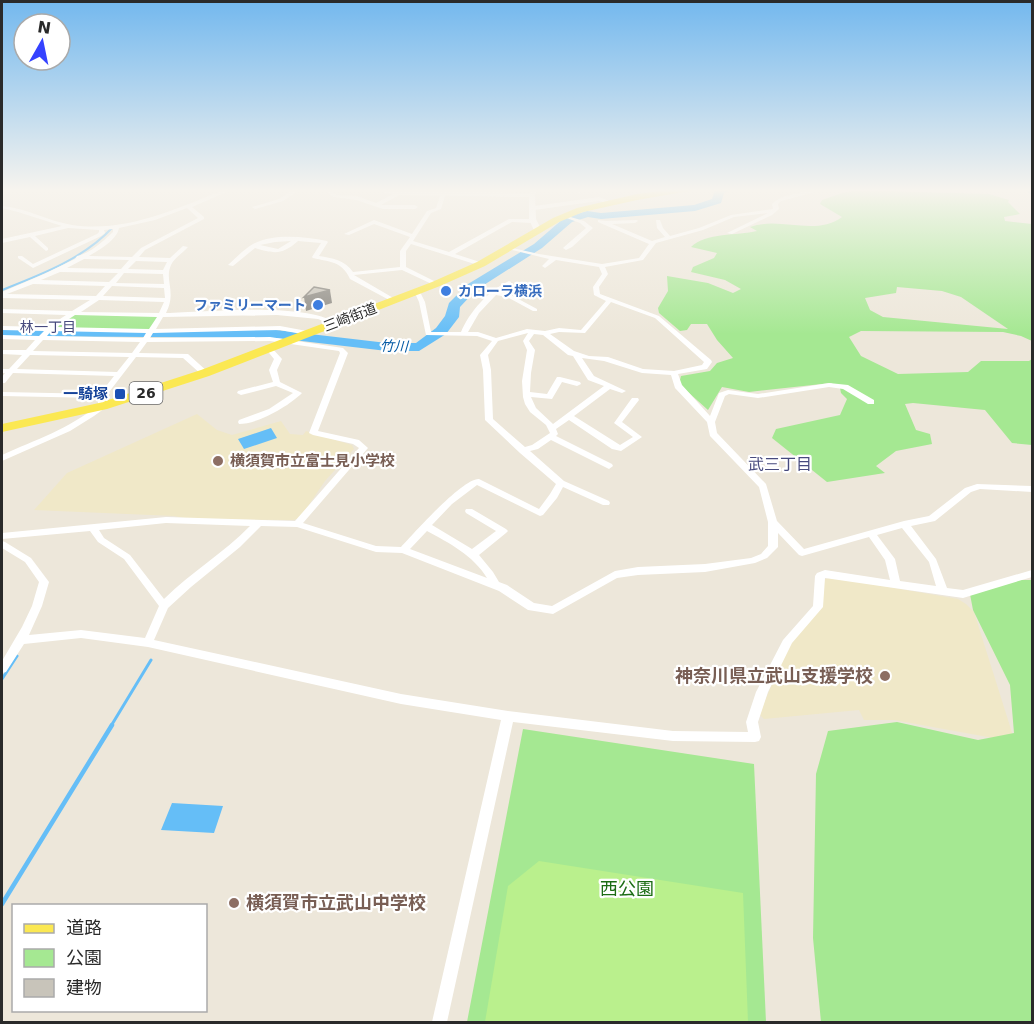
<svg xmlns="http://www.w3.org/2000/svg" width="1034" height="1024" viewBox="0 0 1034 1024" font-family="'DejaVu Sans','Noto Sans JP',sans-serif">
<rect width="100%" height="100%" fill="#ede7da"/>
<path fill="#f0e8c8" d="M197,414l20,16 15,5 49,-14 9,13 13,1 3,-4 46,14 2,4 -29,32 -25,37 -7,2 -104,-1 -15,-3 -140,-6 33,-37z
M831,577l127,22 8,5 8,8 41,130 -121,-22h-30l-5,-10 -95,9 -5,-5 31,-71 30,-37 3,-26z"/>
<path fill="#a5e892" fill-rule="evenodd" d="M861,190l128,4 20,6 -1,2 12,12 -16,3 1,4 27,3v117l-11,-5 -18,-4 -142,-1 -12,6 12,19 37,18 70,-2 13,-11h48l3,-2v86l-20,-2 -27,-33 -72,-7 -8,1 11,26 14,4 2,10 -36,7 -20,15 9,7 -58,9 -55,-44 4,-9 64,-14 7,-16 -6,-6 -1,-5 -9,-5 -82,9 -27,-5 -14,23 -29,-26 2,-8 29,-5 7,-8 16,-5 -16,-18 -10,-16h-16l-4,6 -7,1 -21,-18 -1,-5 10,-17 -1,-15 41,7 25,10 8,-4 -16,-9 -34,-8 2,-5 21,-9 3,-5 -26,-6c15,-15 46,-11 66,-16l-7,-4c30,-11 65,10 92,-10l-22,-13 2,-4 23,-8zM897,287l45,4 19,6 47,32 -125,-12 -13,-7 -5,-12 31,-5z
M74,313l86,2 -10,16 -101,-2z
M1005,580h27v442h-211l-8,-84 3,-164 12,-43 69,-9 81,18 36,-7 -4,-48 -37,-75 -4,-21z
M523,729l231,35 12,258h-299z"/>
<path fill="#baf08d" d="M539,861l204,32 5,129h-263l23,-136z"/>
<path fill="#65bef7" d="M271,428l6,10 -33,11 -6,-10z
M172,803l51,3 -9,27 -53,-3z"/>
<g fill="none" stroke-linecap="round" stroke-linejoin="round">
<path stroke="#65bef7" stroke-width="2" d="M1027,190l5,4
M2,290c38,-15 81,-31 110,-62"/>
<path stroke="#65bef7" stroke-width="3" d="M2,679l15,-23
M111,726l40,-66"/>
<path stroke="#65bef7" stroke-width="4.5" d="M2,904l110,-179"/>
<path fill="#65bef7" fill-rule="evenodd" d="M715,190h16l-7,3 -3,10 -26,8 -94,8 -13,-2 -16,5 -30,26 -66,42 -16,17 -1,10 -13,17 -27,17h-32l-111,-13 -274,-2v-8l274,2 111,13h29l20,-15 9,-12 4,-13 19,-19 66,-40 30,-26 23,-7 14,2 93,-8 18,-6z"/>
<path fill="#fff" fill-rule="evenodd" d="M223,190h8l-39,17 12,10v2l-59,31 -6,7 31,1 13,-12 5,1c-5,6 -14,11 -17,18 -7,15 6,27 -5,48 39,-1 139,-11 170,10l-3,2 -15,-6 -41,-4 -114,2 -7,12 124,-3 27,5 3,2 -3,2 -27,-5 -127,3 -3,5 120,-1 73,11 5,5 -30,78 41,9 9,8 -65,75 73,23 25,1c13,-14 62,-69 78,-68l60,30 11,-15 6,-10 -36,-31 -35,-33 -2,-50 -3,-15 12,-14 -15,-5 -51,-1 -7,-33 -5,-11 1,-1h4l6,12 6,30h30c9,-21 27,-41 48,-51l2,1v2l-11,8 11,3 26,14v2h-4l-26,-14 -11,-2 -17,18 -11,19h10l18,6 31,-9 18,2 14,-3 22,2 25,-29 -12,-6 -1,-8 9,-13 -3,-7 -43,-7 -11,8 -3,-2 7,-7 -41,-10v-2l31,7 63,10 37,-6 10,-14 -51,-22v-2l8,1 31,-1 1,1 -3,2 -23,1 40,17 13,-4 -8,-9 -1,-8h4l3,8 7,8 29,-8 32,-13 42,-6 -1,-5c9,-10 38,-14 51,-14l-42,11 -3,3 1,5 -7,6 -40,19 -5,-1 41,-20 -34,4 -31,13 -47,13 -13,17 -38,7 3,7 -9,13 1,7 59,22 52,44 1,2 -5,7 -29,5 4,11 28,31 9,-23 9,-3 30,4 71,-11 19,2 26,15v4h-6l-25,-15 -14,-2 -71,11 -29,-4 -4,2 -10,26 2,11 49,51 11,37 27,28 100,-28 25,-5 36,-28 12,-4 55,2v6l-52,-3 -9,3 -36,29 -24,5 25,33 11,29 16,2 69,-20v7l-69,21 -138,-20 -2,29 -31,36 -24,49 -10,30 3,15 -2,4 -4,1 -82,-1 -160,-19 -66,300h-15l69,-302 -100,-16 -253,-57 -67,-9 -57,6 -18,28 -4,1v-12l20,-34 10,-21 7,-24 -14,-20 -23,-14v-7l3,1 26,16 18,24 -7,24 -13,29 52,-5 64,8 14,-32 -35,-47 -26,-17 -8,-11 -88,8v-6l164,-16 129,4 64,-73 -6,-4 -40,-9 -4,-2 31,-80 -1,-2 -69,-10 -123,1 -8,11 49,1 21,19 -1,2h-6l-19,-17 -47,-1 -30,39 -1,12 -11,8 -24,15 -68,30v-6c33,-15 67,-26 96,-50v-7l-96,-2v-4l98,2 14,-18 -101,-3 -8,10h-3v-6l3,-4h-3v-4h7l13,-14 -20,-1v-4h24l9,-10 -33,-1v-4l37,1 5,-5 -42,-1v-4l46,1 18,-12 -64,-2v-4l70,2 18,-11 -88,-2v-6l42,-18 31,-15 2,-3c14,-3 26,-15 36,-24v-3l-9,1 1,3 -4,3 -68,32 -15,-10v-2h4l11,8 64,-30 2,-2v-2l-31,-2 -33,8 13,12v2l-2,1 -16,-14 -28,6v-4l60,-13 -44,-14 -16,-4v-2c24,2 46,15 70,19 53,8 104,-16 151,-35zM187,208l11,10 -57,30 -9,9 -43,-1c10,-6 28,-16 30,-28l36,-8zM84,259l45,1 -8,9 -54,-1zM136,261l31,1 -4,8 -35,-1zM60,272l58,1 -9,9 -68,-2zM124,273l39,1 1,10 -48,-1zM33,284l72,2 -9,10 -89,-2zM112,286l52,2 1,10 -62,-2zM99,300l65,2 -5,11 -78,-1zM611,302l44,16 49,44 -2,3 -28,6 -31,-2 -35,-12 -19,-1 -15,-5 -24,-17 9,-2 26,1zM75,315l82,2 -8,12 -92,-2zM51,331l95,2 -3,5 -96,-2zM528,333l-5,8 4,9 -5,31 1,16 2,7 5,8 16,13 4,8 -18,12 -7,2 -32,-28 -2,-49 -3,-15 10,-14zM534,334l9,1 25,20 5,1 15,24 16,6 -51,38 -17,-16 -5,-11 21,2 10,-17 15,4 4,-2 -1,-2 -20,-5h-3l-10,17 -17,-2 1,-19 4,-23 -6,-9zM43,340l97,2 -8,11 -99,-2zM30,355l99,2 -12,15 -100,-3zM582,358l22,3 38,12 29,2 4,13 32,34 3,14 49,51 9,35v24l-7,8 -10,4 -46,6 -67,3 -23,4 -63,35 -18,-3 -27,-18 -8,-3 -6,-10 -14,-17 27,-22 2,-2 -2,-2 -34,-20h-6l-1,2 1,2 30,18 -24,18 -40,-24 20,-21 25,-19 63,31 3,-1 14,-17 6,-11 40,18h6l1,-2 -1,-2 -45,-20 -34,-30 8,-2 13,-9 58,29 4,-3 -1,-2 -56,-28 2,-2 -2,-5 13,-9 43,29 9,2 21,-14 -20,-15 17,-22 -1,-2h-6l-18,25 19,14 -13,8 -46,-29 36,-27 12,4 4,-2 -32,-15zM166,523l84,3c-26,27 -59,46 -86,73l-34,-44 -26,-17 -5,-8zM261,526l36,1 79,25 26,1 97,38 29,19 25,4 64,-36 21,-3 67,-3 50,-9 12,-5 11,-11v-14l21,22 3,1 67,-19 16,23 5,20 -65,-10 -8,3 -2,3 -2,30 -30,34 -27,52 -10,30 2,10 -75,-1 -165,-20 -107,-17 -247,-54 14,-32 23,-21 49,-40zM902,528l27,34 7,24 -36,-5 -5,-22 -18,-24zM427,531c22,12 46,24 60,47l-77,-29z
M293,190h6l-16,11 -28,8 -3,-2 27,-8z
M324,190h6l7,5 20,1 19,7 23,-12 2,1v2l-20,11h34l3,2 -3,2h-32l-27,-9 -22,-3z
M442,190h5l-6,19 -10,4 -18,28 36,11 60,-33h23l3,2 -3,2 -20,-1 -57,32 28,9v2l-2,1 -70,-22 -5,7v16l32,16v2h-4l-32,-15 -48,5 41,24v2l-2,1 -43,-23c-8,-18 -20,-17 -37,-21l-1,-1 9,-14 -23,-2c-16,14 -23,13 -43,7l-22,18 -5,-1c8,-7 16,-16 25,-21 22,-11 51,-7 74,-3l1,1 -9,14c13,2 26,4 34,16l47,-5v-16l10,-14 -36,-13 -25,11 -5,-1 30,-14 38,14 15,-23 9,-3zM291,241l-13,8 -18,-4 15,-3z
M533,190h5l-4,6h-4l-1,-1z
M577,190h6v2l-5,1z
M599,197l13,5 -3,2 -10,-3 -65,9 -3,-2 3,-2z
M564,215l20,6 9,7 -21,19 -6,3 -3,-2 1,-1 22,-19 -6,-5 -16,-6z
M269,346l2,1 11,12 -5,11 3,12 22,11c-13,13 -44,31 -63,31l-1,-2 1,-2 30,-11 24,-16 -17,-7 -35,9 -4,-2 1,-2 35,-9 -4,-12 5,-11 -9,-11z"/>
<path fill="#fff" fill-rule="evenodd" d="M368,190l164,3 3,2 1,24 6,12 -7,2 -6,-14v-22l-130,-2z"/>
<path fill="#fbe852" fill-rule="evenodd" d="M667,190h28l-58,10 -54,12 -24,10 -74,44 -45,20 -231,90 -102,33 -105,23v-8l97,-21 102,-33 231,-88 45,-20 76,-44 24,-10 60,-14z"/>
</g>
<path fill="#8c8982" d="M330,290l2,13 -26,8 -2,-14z"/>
<path fill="#c8c4ba" stroke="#8c8982" stroke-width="1.5" d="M314,287l16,3 -26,7z"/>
<linearGradient id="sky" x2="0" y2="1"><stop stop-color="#73b8ee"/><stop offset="0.57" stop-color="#f7f4ee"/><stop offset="1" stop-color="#f7f4ee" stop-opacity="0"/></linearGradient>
<rect width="1034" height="334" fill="url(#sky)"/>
<g fill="#3f7fe0" stroke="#fff" stroke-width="2">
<circle cx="446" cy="291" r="6"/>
<circle cx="318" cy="305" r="6"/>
</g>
<rect fill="#1a4fb4" stroke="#fff" stroke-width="2" x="114" y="388" width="12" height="12" rx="3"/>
<g fill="#8d6e63" stroke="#fff" stroke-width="2">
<circle cx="218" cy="461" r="6"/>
<circle cx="885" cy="676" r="6"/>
<circle cx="234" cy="903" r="6"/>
</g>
<g text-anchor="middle" stroke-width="4.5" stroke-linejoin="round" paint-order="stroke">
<g font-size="14" font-weight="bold" fill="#366cbe" stroke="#fff" text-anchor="start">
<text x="458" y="296">カローラ横浜</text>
<text x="306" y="310" text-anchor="end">ファミリーマート</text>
</g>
<g font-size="14" fill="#2a2a2a" stroke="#fff">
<text transform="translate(350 317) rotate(-21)" y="5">三崎街道</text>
</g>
<g font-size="14" fill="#474a7e" stroke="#fff">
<text x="48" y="332">林一丁目</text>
</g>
<g font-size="14" font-style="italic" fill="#0359a4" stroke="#fff">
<text transform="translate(394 346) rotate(2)" y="5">竹川</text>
</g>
<rect fill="#fff" stroke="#6a6a6a" stroke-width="1.5" x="129.5" y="382" width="33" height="22" rx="4.5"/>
<g font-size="14" font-weight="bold" fill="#2a2a2a">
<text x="146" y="398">26</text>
</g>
<g font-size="15" font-weight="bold" fill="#164399" stroke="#fff" text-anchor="end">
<text x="108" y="399">一騎塚</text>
</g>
<g font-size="15" font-weight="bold" fill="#785e54" stroke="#fff" text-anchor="start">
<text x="230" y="466">横須賀市立富士見小学校</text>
</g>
<g font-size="16" fill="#474a7e" stroke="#fff">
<text x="780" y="470">武三丁目</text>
</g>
<g font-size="18" font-weight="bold" fill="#785e54" stroke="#fff" text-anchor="end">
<text x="873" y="682">神奈川県立武山支援学校</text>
<text x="246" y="909" text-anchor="start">横須賀市立武山中学校</text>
</g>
<g font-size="18" fill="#1c6c14" stroke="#fff">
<text x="627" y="895">西公園</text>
</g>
</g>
<rect width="1034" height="1024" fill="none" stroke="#2a2a2a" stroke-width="6"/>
<rect x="12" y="904" width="195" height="108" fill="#ffffff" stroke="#aaaaaa" stroke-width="1.5"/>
<rect x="24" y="924" width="30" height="9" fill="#fbe852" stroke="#aaaaaa" stroke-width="1.5"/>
<text x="66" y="934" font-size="18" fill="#2a2a2a">道路</text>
<rect x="24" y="949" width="30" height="18" fill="#a5e892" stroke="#aaaaaa" stroke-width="1.5"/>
<text x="66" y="964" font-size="18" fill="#2a2a2a">公園</text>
<rect x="24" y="979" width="30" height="18" fill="#c8c4ba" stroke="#aaaaaa" stroke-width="1.5"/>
<text x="66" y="994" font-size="18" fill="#2a2a2a">建物</text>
<g transform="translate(42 42) rotate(9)"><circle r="28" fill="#ffffff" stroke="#aaaaaa" stroke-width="1.5"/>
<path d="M0-4.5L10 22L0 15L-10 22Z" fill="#3542ff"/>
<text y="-9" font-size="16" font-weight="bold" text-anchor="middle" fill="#2a2a2a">N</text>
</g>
</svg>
